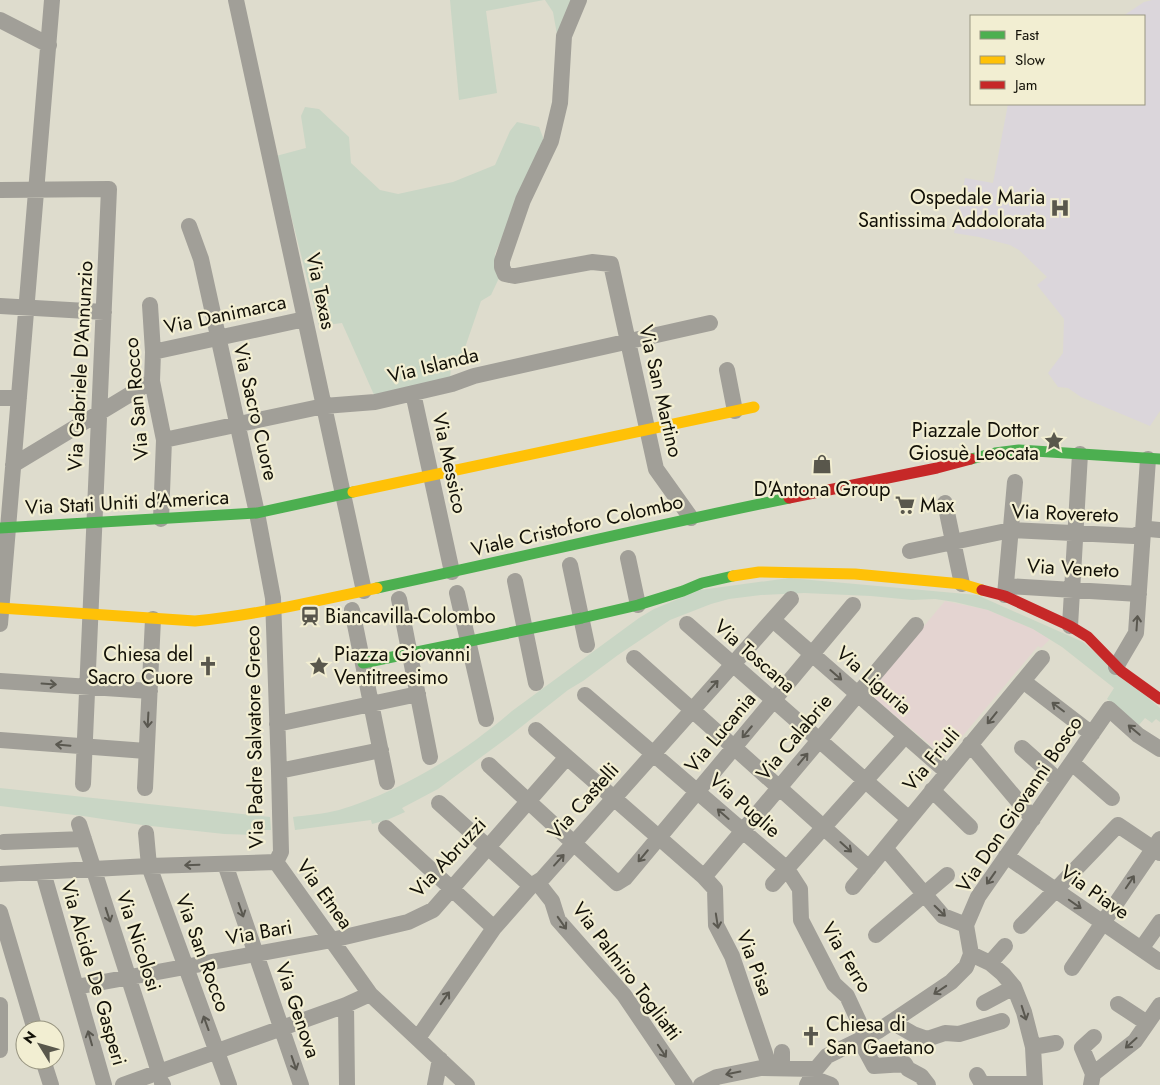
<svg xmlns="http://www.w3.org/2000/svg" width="1160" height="1085" viewBox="0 0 1160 1085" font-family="Jost,sans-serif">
<rect width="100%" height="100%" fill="#dedccd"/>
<path fill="#e4d4d1" d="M945,601l43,9 45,19 17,10 -9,9 -3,-2 -93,111 -77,-64z"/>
<path fill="#dbd6db" d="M1152,0h8v411l-10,15 -69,-29 -13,-9 -10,-1 -10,-14 15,-20 1,-34 -27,-34 10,-8 -28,-27 -9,-5 -31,-8 -25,-4 11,-55 28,5 15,-79h136v-88h-21l21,-14z"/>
<path fill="#c9d6c5" d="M450,0h94l-58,11 11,82 -38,7z
M545,0h28l-12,57 -8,-45z
M305,107l14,2 30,28 2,26 29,27 18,4 55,-12 42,-17 15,-34 7,-9 22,5 5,13 -49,114v12l4,12 -8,17 -10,6 -23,67h-7l-1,10 -75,19 -33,-74 -23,3 -43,-170 30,-8 -5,-32z
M789,578l188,17 106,47 77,66v14l-4,-3 -4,4 -7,-5 -6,7 -32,-26 7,-11 -52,-41 -29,-18 -45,-19 -33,-8 -20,-3 -23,1 -41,-4 -67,-3 -43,2 -32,4 -18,5 -41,16 -52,35 -35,26 -15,9 -61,48 -69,51 -36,19 3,4 -18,8 -15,4 -1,-4 -76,10 -2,-13c15,-2 31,-3 46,-7 63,-19 123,-56 173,-99l127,-93 15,-9 46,-19z
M0,788l270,29 1,13h-11l-1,5 -35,-1 -82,-9 -59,-9 -83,-10z"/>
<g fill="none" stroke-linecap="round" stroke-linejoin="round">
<path stroke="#a19f98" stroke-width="16" d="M236,0l128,591
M579,0l-15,36 -4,67 -9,38 -28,59 -21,61v6l3,7 10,2 77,-14 19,2 45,205 35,49
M0,20l49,25
M0,190l109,-1 -26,595
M189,226l12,33 56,254 16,85 6,173 2,81 -5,10
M150,305l3,47 -1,29 12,59 -3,79
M0,306l104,6
M153,352l152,-33
M727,370l8,41
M413,393l39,179
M0,398h19
M164,440l160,-34 51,-4 77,-18 22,-8 236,-53
M13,465l139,-84
M945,503l17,81
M910,551l101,-21 123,6 15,-7 11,1
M628,558l10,47
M570,565l17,80
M515,581l21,102
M1006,586l133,8
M457,593l29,126
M1005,595l10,-113
M399,599l31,158
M352,610l35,172
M773,620l174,152
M0,624l52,-624
M687,624l222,195
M1070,626l10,-172
M634,658l235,210
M1116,667l20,-34 12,-174
M0,681l150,10
M1023,681l69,53
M585,695l202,174 13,20 1,31 33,64 13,12 19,41
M277,724l141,-30
M536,730l168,147 11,12 1,36 16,31 38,112
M0,740l146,11
M970,744l63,75
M1022,748l37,33
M1072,763l40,35
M489,765l128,118 8,-5 228,-273
M279,771l102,-21
M145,788l8,-169
M932,790l38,37
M439,803l92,83
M79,824l80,248
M386,828l108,100
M146,833l3,33 80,219
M4,842l80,-3
M885,848l58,68 23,9
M1006,856l154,106
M276,862l94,132 97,91
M225,864l76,221
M43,872l61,213
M0,874l149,-8 127,-4
M704,877l212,-252
M537,882l15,19 6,19 66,75 61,90
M773,884l132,-148
M853,887l189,-229
M0,912l35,118
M1021,926l97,-101 42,28
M876,935l71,-60
M1141,949l19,-27
M971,954l19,9 13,11 11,13 10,25 9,35 2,38
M990,963l15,-17
M1072,968l88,-129
M76,987l256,-47 76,-18 25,-12 134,-153
M984,1003l30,-16
M1118,1004l29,19
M346,1005l1,80
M892,1022l21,12 14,5 18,-6 14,1 43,-13
M418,1038l76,-110 37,-42 11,-7 249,-280
M860,1040l14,26 31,-2 3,5 13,7 7,9
M1033,1047l23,-4
M0,1050v-45
M43,1060l8,25
M782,1068v-16
M1093,1074l-11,-26 12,-11
M977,1075l5,9h53
M810,1077l21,8
M162,1083l1,2
M123,1085l223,-80 24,-11
M435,1085l5,-26
M701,1085l16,-8 44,-9 55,1
M807,1085l9,-16 11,-13 51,-25 73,-49 15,-15 5,-13 -5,-29 12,-28 131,-188 29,26 22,14
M1091,1085l2,-11 42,-33 25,-36"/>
<path stroke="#4caf50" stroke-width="11" d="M971,459l24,-6 24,-3 141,9
M0,528l257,-15 96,-21
M377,588c137,-29 274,-62 412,-90
M363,663l219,-45 56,-13 45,-14 19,-8 31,-7"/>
<path stroke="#ffc107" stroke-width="11" d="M353,492l401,-85
M733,576l26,-4 96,2 107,10 20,6
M0,608l195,13c61,-6 121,-20 182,-33"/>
<path stroke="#c62828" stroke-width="11" d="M789,498l148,-30 34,-9
M982,590l23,6 65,30 18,11 33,34 39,28"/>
</g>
<defs><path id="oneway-shaft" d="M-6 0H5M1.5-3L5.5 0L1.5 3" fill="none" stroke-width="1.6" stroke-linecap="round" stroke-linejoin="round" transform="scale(1.25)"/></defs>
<g stroke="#5a5850">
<use href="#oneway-shaft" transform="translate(1137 623) rotate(-86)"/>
<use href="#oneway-shaft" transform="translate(836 675) rotate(41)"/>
<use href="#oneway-shaft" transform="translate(49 684) rotate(4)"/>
<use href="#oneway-shaft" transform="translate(713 686) rotate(-48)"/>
<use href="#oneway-shaft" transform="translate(1058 707) rotate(-143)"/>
<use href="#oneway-shaft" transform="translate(992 718) rotate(129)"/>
<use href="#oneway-shaft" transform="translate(148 720) rotate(93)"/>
<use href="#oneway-shaft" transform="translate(1134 730) rotate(-140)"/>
<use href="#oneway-shaft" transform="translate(747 732) rotate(130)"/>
<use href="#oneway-shaft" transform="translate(63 745) rotate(-175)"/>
<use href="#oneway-shaft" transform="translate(803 759) rotate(-50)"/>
<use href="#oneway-shaft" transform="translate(723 814) rotate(-139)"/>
<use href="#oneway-shaft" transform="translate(846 847) rotate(42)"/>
<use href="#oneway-shaft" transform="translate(643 856) rotate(130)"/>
<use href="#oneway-shaft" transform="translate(559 860) rotate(-48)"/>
<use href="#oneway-shaft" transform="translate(192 865) rotate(178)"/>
<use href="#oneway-shaft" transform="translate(991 878) rotate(125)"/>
<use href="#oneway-shaft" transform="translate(1130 882) rotate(-56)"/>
<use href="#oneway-shaft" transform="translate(1075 904) rotate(35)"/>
<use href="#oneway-shaft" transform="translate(241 910) rotate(71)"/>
<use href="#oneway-shaft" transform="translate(940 911) rotate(44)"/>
<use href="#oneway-shaft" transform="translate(108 915) rotate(72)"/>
<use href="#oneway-shaft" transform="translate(717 921) rotate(81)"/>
<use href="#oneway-shaft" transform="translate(562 923) rotate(55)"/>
<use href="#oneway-shaft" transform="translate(940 990) rotate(146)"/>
<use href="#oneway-shaft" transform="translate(445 998) rotate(-55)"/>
<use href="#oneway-shaft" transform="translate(1024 1013) rotate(72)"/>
<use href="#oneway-shaft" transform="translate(206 1023) rotate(-110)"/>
<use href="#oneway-shaft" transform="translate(90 1038) rotate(-106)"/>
<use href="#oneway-shaft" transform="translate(1131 1043) rotate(138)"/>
<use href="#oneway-shaft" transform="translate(662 1051) rotate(56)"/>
<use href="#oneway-shaft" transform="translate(294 1063) rotate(71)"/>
<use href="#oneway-shaft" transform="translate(733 1073) rotate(169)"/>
</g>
<defs>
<symbol id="hospital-bare" viewBox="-9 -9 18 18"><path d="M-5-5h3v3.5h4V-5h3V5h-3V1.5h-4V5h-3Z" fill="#59574c" stroke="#f2eed2" stroke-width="2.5" paint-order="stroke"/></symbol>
<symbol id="sight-bare" viewBox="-9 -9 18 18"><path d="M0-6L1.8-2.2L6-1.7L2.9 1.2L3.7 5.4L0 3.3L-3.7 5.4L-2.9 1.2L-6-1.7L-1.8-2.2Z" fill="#59574c" stroke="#f2eed2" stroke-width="2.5" paint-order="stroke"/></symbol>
<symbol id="shop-bare" viewBox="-9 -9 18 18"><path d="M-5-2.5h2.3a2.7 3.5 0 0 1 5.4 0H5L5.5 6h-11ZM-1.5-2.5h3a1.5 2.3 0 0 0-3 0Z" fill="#59574c" stroke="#f2eed2" stroke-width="2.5" paint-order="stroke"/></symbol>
<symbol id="supermarket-bare" viewBox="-9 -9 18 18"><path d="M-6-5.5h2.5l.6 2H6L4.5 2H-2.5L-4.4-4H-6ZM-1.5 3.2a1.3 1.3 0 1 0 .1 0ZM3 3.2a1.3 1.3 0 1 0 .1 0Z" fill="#59574c" stroke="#f2eed2" stroke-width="2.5" paint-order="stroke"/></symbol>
<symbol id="station-bare" viewBox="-9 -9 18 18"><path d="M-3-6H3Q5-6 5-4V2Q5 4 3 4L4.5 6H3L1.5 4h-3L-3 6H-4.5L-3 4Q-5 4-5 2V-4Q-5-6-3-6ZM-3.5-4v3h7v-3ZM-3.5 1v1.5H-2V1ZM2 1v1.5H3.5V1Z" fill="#59574c" stroke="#f2eed2" stroke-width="2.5" paint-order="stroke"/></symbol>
<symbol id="church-bare" viewBox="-9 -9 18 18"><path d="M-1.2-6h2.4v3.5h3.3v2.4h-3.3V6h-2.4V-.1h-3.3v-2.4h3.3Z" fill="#59574c" stroke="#f2eed2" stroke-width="2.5" paint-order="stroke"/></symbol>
</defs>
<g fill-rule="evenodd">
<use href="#hospital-bare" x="1046" y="194" width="28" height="28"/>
<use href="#sight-bare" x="1040" y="427" width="28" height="28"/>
<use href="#shop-bare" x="808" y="450" width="28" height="28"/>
<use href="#supermarket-bare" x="891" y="491" width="28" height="28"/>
<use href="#station-bare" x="296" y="602" width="28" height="28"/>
<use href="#church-bare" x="194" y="652" width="28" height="28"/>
<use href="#sight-bare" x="305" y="652" width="28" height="28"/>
<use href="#church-bare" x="797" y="1022" width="28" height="28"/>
</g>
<g text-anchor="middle" stroke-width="4.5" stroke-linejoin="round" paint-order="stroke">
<g font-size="20" fill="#121007" stroke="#f2eed2" text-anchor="start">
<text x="1045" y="204" text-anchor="end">Ospedale Maria<tspan x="1045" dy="23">Santissima Addolorata</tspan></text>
<text x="1039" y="437" text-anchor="end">Piazzale Dottor<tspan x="1039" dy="23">Giosuè Leocata</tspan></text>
<text x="822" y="496" text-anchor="middle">D'Antona Group</text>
<text x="920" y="512">Max</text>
<text x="325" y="623">Biancavilla-Colombo</text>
<text x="193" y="661" text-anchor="end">Chiesa del<tspan x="193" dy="23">Sacro Cuore</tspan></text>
<text x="334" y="661">Piazza Giovanni<tspan x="334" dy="23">Ventitreesimo</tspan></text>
<text x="826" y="1031">Chiesa di<tspan x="826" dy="23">San Gaetano</tspan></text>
</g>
<g font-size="20" fill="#121007" stroke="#f2eed2">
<text transform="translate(321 291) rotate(78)" y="7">Via Texas</text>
<text transform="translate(225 314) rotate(-12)" y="7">Via Danimarca</text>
<text transform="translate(433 365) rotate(-14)" y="7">Via Islanda</text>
<text transform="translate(80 366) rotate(-87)" y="7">Via Gabriele D'Annunzio</text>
<text transform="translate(661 391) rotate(77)" y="7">Via San Martino</text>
<text transform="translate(136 399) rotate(-95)" y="7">Via San Rocco</text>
<text transform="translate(256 412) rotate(77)" y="7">Via Sacro Cuore</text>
<text transform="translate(450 463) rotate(78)" y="7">Via Messico</text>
<text transform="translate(127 502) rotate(-3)" y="7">Via Stati Uniti d'America</text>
<text transform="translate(1065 513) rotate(2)" y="7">Via Rovereto</text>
<text transform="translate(577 525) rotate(-13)" y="7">Viale Cristoforo Colombo</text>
<text transform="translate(1073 568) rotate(3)" y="7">Via Veneto</text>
<text transform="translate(755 656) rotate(41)" y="7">Via Toscana</text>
<text transform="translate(874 680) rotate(41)" y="7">Via Liguria</text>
<text transform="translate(720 732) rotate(-50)" y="7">Via Lucania</text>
<text transform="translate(254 737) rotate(-91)" y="7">Via Padre Salvatore Greco</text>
<text transform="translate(794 737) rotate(-50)" y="7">Via Calabrie</text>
<text transform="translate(931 759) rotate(-50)" y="7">Via Friuli</text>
<text transform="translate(583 801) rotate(-48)" y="7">Via Castelli</text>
<text transform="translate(1019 804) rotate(-56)" y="7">Via Don Giovanni Bosco</text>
<text transform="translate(745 805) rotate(41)" y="7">Via Puglie</text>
<text transform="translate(448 857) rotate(-47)" y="7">Via Abruzzi</text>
<text transform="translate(1095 892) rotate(35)" y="7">Via Piave</text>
<text transform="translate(325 894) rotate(54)" y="7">Via Etnea</text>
<text transform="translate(259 932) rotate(-10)" y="7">Via Bari</text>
<text transform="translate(139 941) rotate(72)" y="7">Via Nicolosi</text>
<text transform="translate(203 953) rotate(70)" y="7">Via San Rocco</text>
<text transform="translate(847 957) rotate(59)" y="7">Via Ferro</text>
<text transform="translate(755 963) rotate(69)" y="7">Via Pisa</text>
<text transform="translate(627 971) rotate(53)" y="7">Via Palmiro Togliatti</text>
<text transform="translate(94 973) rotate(74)" y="7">Via Alcide De Gasperi</text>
<text transform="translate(298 1010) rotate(71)" y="7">Via Genova</text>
</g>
</g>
<rect x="970" y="15" width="175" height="90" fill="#f2eed2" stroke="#989581"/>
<rect x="980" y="31" width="25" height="8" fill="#4caf50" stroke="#989581"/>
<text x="1015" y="40" font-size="15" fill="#121007">Fast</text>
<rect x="980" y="56" width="25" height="8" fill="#ffc107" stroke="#989581"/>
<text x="1015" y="65" font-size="15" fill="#121007">Slow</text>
<rect x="980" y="81" width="25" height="8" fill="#c62828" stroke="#989581"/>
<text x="1015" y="90" font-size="15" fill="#121007">Jam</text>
<g transform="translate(40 1045) rotate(307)"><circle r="24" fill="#f2eed2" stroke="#989581"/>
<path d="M0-4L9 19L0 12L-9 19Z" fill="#59574c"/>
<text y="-8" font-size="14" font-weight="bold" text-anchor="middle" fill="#121007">N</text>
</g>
</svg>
